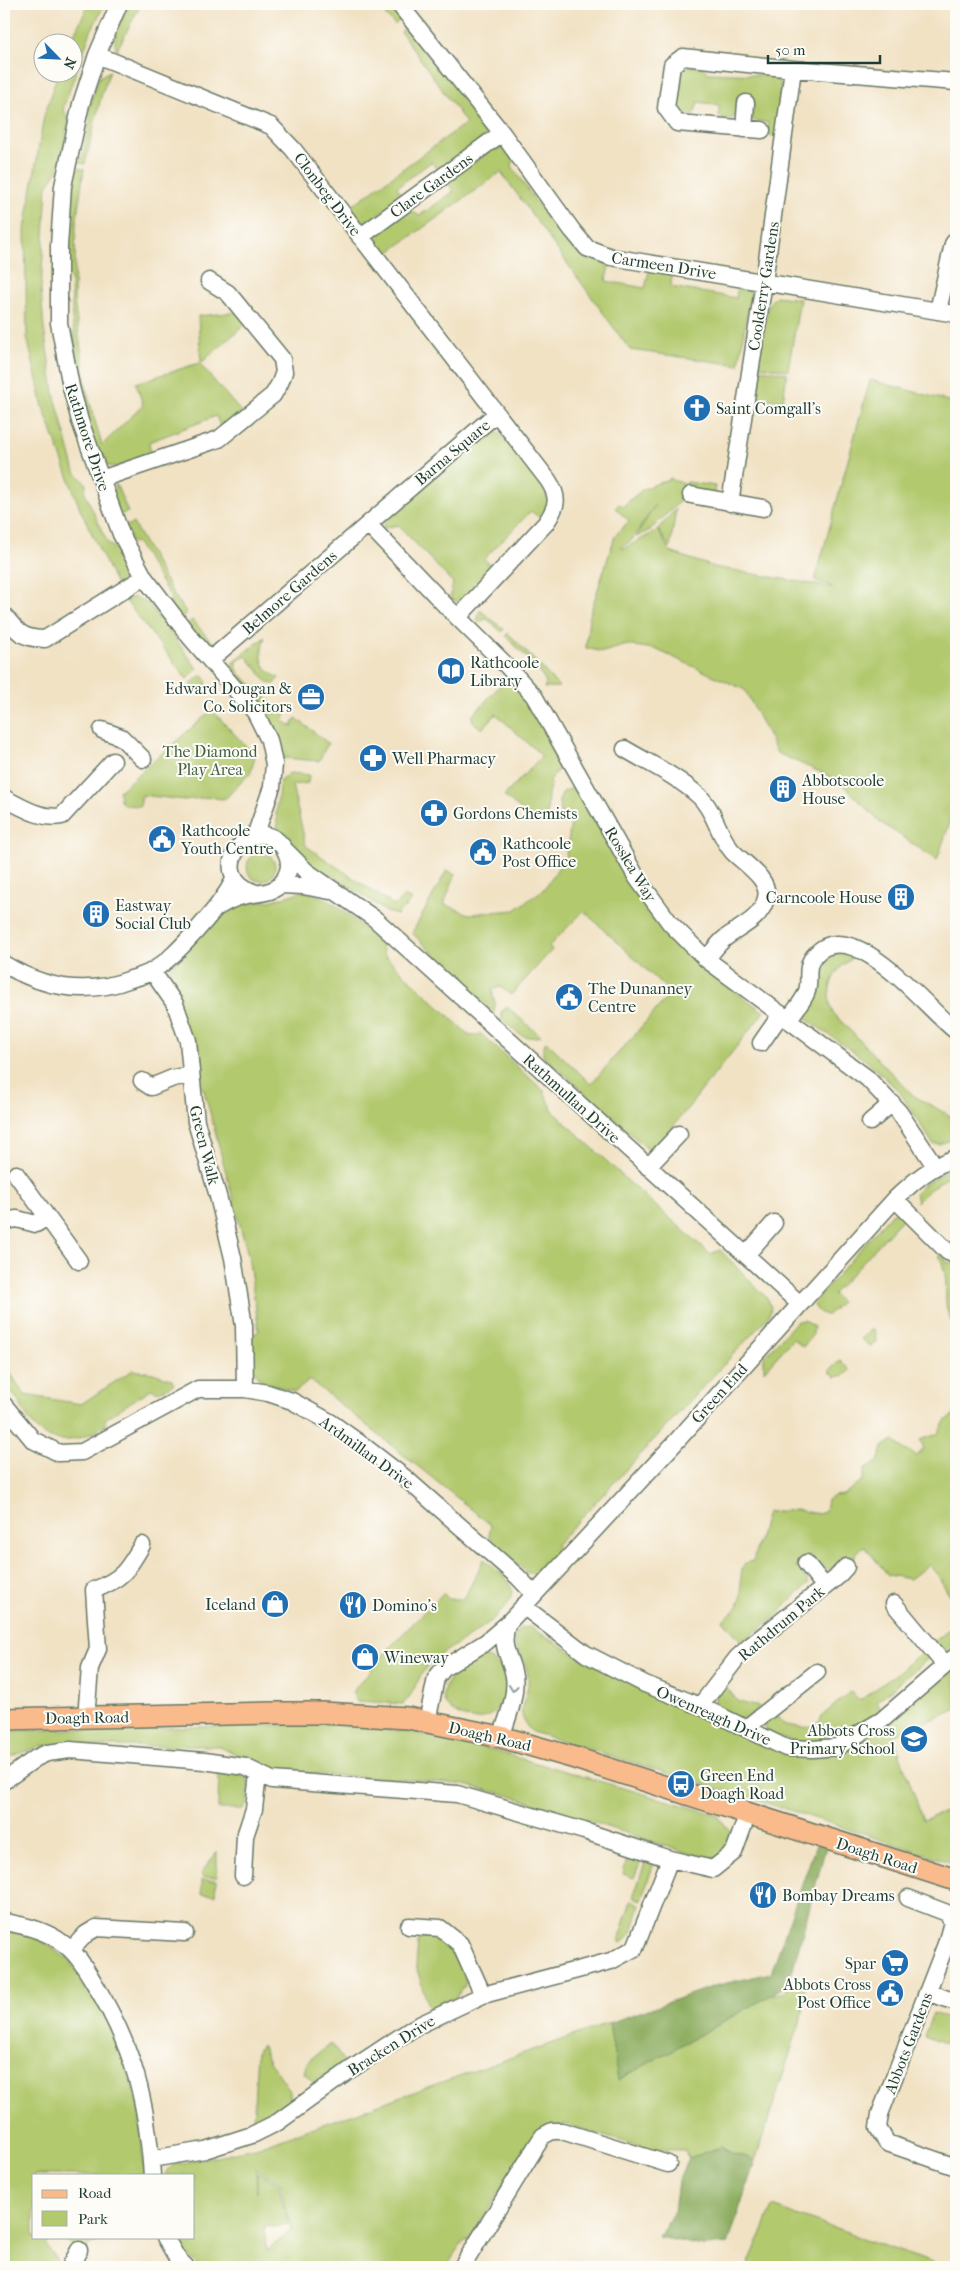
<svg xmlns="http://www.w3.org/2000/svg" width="960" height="2271" viewBox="0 0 960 2271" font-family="'IM FELL French Canon',serif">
<rect width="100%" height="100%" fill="#fdfcf7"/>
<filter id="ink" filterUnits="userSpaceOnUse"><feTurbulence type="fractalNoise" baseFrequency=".02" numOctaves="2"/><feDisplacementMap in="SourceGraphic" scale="10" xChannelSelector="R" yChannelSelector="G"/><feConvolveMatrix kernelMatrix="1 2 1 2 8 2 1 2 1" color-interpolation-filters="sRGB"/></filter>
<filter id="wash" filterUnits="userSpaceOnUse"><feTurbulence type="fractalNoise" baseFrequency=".0096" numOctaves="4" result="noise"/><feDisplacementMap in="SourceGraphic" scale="20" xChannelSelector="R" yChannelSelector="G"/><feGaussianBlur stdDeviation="1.12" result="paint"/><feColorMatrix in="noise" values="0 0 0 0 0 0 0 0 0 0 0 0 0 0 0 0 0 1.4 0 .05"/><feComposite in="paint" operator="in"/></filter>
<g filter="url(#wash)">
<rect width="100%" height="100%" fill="#f1e2c4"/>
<path fill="#b2c96e" stroke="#688351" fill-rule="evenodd" d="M89,4h16l-14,27 -28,77 6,13 -11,49 -11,16 -6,104 3,39 10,64 21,79 11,11 -1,10 23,51c19,9 22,31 11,47l-39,-82 -37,-102 -16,-70 -2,-108 19,-113 14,-43 14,-1v-30h-2z
M136,4h5l-24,46c-7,-15 4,-29 11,-43l7,-1z
M375,4h18l10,11 -8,10z
M409,22v11l27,33 11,3 41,53 -1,13 -46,34 -5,-1 -5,-6 -34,25 4,7 -2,4 -28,23 -8,1 -13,-15 116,-84 -65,-91z
M685,66l18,1 5,6 51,2 4,-3 12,3 6,11 -5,50 -9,-1 1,-12 -16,-3 1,-23 -15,-1 -4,21 -4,2 -11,-2v-12l-21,-3 -3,10 -4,3 -13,-3 -2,-4 5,-40z
M110,71l-8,22 -17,71 -9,-2 6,-4 9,-41 -3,-4 9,-31 2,-5z
M494,148h11l9,11 -2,7c13,20 50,76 69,88 7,4 18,4 26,6l-1,4 3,1 -3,16 39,7 4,-17 23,3 -1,13 65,11 2,-13 10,2c4,5 4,13 0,19l-9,59 -109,-15 -129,-178 -116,83 -8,-11v-11l32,-25 10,8 34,-24 -5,-11z
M75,168l9,1 -8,55 -2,76 13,93 15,52 41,-40 -7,-22 63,-20 43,50 -21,16 -5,-13 -67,26 2,12 -34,13 -17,-2 -15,-48 3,-4 -8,-40 -4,-3 -1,-7 2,-2 -5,-44 -1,-37 -4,-4v-48z
M776,296l24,3 -12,71 -30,-4 11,-62z
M238,312l9,11 -46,40 -3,-47z
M758,369l29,4 -4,28 -29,-4z
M870,380l86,23v401l-19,56 -57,-38 -42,-42 -61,-27 -32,-63 -90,-41 -28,-4 -24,7 -17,-4 3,-31 26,-81 14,-15 -14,-13 4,-4 4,2 20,-17 29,-11 -1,2 13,3 -4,18 -30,29 -14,7 19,-32 -23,35 -11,8h4l33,-18 12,22 44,15 121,21 -20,-8z
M495,430c17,15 55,51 55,74 0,6 -3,13 -4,19l-15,-12 -47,48 15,14 -40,29 -9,-3 3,-16 -55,-58 -15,3 4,-12 97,-84z
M687,482l28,4 -1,8 -28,-4z
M116,484l12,28 -9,3 -7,-22z
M676,509l-6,39 -12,-19z
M133,523l42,74 12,16 -8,5 -10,-14 2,-6 -34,-55 -6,-1 -6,-15z
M134,597l14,6 49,65 -10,11 -62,-79z
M480,610l24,19 -2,3 -15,-13 -10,3z
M192,620l22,24h-10l-19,-18z
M508,633l29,30 -2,3 -29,-30z
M265,637c-6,18 -5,32 14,41l-4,6 -7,-1 -22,-27 -9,5 -1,5 3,7 36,33 11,7 -3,8 9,5 4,-8 32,25 -9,18 -46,-4 -35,-75 -6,-19z
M540,666l19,21 -15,1 2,-6 -9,-13z
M202,674c7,8 5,13 -2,20l-9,-10z
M510,681c17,12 44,60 50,81l-1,6 -9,13 1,3 -3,9 -1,25 -12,4 -31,-26 38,-40 -46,-42 -14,15 -9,-7 -1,-6 31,-34z
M212,710l43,46 -4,16 -25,26 -5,1 -10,-2 -27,3 -42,-5 -2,11 -15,-1 -5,-4 -1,-10z
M290,773l19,2 -1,8 -16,2 14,61 89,60 9,-10 8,4 -15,15 -11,-3 -26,-19 -29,-18 -18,-6 -17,-12 -18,-27 -2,-17 4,-32z
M572,788l9,7 58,105 20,26 36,36 69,50 -112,141 -109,-98v-7l3,-7 45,43 80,-91 -87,-82 -35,35 3,4 -41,45 -10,-8 -9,2 3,15 -1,9 -82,-80 35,-63 8,5 -11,29 25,10 46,-4 29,-21 22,-33 6,-41 -12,-2 -1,-12 4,-9z
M247 867a14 14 0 1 1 28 0a14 14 0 1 1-28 0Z
M303,891c33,7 55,33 79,54l2,10 86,81 11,-2 63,57 9,20 77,72 80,71 10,-4 48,49 3,8 -2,9 -213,229 3,7 -17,18 -8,4 -9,-2 -36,-36 2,-11 -181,-145 -15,12 -33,-11 -13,-18 2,-27 8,-5 -11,-76 -44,-165 -9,-8 -27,-97 -1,-14 58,-61 19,-9h26z
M845,949l6,10c-19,12 -27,33 -18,54l81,83 42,23v29l-2,-9 -15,5h-6l-34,-53 -31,-29 -63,-44 6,-15 -1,-7 8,-31 7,-7z
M507,1007l34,29c-21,5 -26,-6 -40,-18v-6z
M956,1165v9c-15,5 -29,17 -39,28l-2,-9 9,-9z
M898,1212l8,3 -73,79 8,8 -13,13c-7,0 -14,-6 -14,-13l77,-88z
M935,1245l13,18 8,-2v68c-15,-22 -8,-32 -11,-54 -2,-11 -5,-20 -10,-30z
M805,1320l9,7 -1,7 -10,13 -10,-8 -29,32v-14l33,-36z
M871,1328l4,4 1,10 -5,5 -10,-8z
M840,1360l10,10 -5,5 -10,2 -6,-6z
M4,1364l21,31 56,9 52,-34 20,3 18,6 3,5 -15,8 -8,-3 -46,30v6c-21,16 -53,24 -72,0 -6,-7 -10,-16 -14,-23 -11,-17 -15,-16 -15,-38z
M956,1414v190c-11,-12 -15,-29 -28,-39l-18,14 -22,-4 -24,-29 -5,4 -9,15 -10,-3 -8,6 -8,3 -14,-16 -12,9 11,20 -24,21 -5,8 -38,29 -19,-22c4,-4 12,-9 15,-14 8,-14 -2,-30 7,-43l8,-2 14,-49 29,-2 23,4 6,-3 2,-11 7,-4 9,-1 20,-15 2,-12 13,-6 5,-15 10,-7 12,10 12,6 7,-8 -4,-8 18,-6 7,-13z
M484,1559c8,8 23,16 27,28 10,27 -68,61 -83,78 -11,12 -13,29 -25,39l-46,-3 -5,-9 41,-48 50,-51 6,6h15z
M956,1623v19l-10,9 -13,-9z
M530,1627l53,32 195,91 58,4 18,-7 102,-82v45l-63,25 30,85 33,-12v56l-170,-55 -254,-77c-22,-22 -1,-32 -4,-56 -1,-13 -11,-24 -15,-36l7,-12z
M924,1650l6,7 -54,45 5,8c-35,32 -71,41 -115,22 -4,-9 2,-13 9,-18l8,10c15,3 26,7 38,-4v-3l30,-26 8,10 32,-23z
M485,1657c43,15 14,84 -31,55 -29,-19 9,-53 31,-55z
M724,1684l14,18 22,5 -13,12 -8,1 -25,-15 1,-7z
M329,1724l83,8 55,11 250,72 13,16 -3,16 -9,10 -12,2 -198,-64 -43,-10 -37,-4 -141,-9 -32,-9 -36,-17h-178l-37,13v-28z
M219,1769l17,2 8,7h4v23l-5,8h-25z
M629,1851l14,4 -9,23 -11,-4z
M217,1852v25h-15v-5z
M647,1857l8,3 -14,40 -8,-3z
M202,1880h14l-1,15 -13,-1z
M631,1900l9,4 -8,29 -11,11 -2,-6z
M4,1929l31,8 33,22 42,56 29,92 5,68h-110v62h21l-9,8 11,16 -3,6h-50z
M436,1933l11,6 13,24 6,21 -10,13 -27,12 -13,-43 2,-23 1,-3z
M805,1985l-2,28 -49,151 -4,-6 -17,-4 -12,-7 -33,11 -3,-8 -37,-1 -84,-25 -38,24 -56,91c-11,2 -17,19 -23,28h-248l-31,-30h26v-62h-30l9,-10 82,-17 354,-125 9,57 153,-85 15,-3 1,-4zM256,2169l24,14 11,47 -25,22 -1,-26 10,1 13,-3 -10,-40 -21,-12v20z
M933,2013l21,8 -9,23 -21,-8z
M331,2043l13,19 -30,21 -10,-10 3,-11z
M261,2045c3,6 6,13 9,18 12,16 32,33 8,49 -8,6 -15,11 -25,11l4,-72z
M773,2207l171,60h-197z
M60,2237h49l-30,13z"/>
<path fill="#8dad61" stroke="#56754a" d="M819,1836l9,3 -39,144 -18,12 -153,85 -9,-57 105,-37 57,-13z
M721,2147l12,7 17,4 4,6 -26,80 -25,2 -44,-9 15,-26 4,-30 10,-23z"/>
</g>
<g filter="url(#ink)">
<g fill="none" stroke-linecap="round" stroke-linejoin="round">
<defs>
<path id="minor" d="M119,4l-22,51 -16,49 -18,82 -4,60v77l12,64 9,34 41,113 23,43 46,60 65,75 14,28 5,24 -2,23 -17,49
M399,4l103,129 70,97 15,18 24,9 345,57
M97,55l174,71 22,23 255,331c12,18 9,26 -2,43l-88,94
M744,129l2,-26
M762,130l-85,-7 -11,-15 6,-43 11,-8 110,12 163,13
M360,237l142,-104
M938,311l15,-67 3,-4
M101,479l118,-40 54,-44 7,-12 4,-11 -2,-13 -54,-66 -19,-12
M691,495l72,13
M730,503l34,-221 29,-213
M368,524l78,82 61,60 27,30 103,182 33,45 36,36 161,119 32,34 36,54
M4,615c13,17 19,24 41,24l99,-62
M210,660l286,-246
M102,730l19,7 22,22
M625,749c25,15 52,27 74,47 16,15 19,39 33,55 11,12 39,28 34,47 -5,22 -27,29 -42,41 -7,6 -12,14 -18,20
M4,798c18,9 37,22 58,18l51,-55
M286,851l20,20 69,48 425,385
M280,885l23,1 27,5
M218,907c8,-5 16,-9 25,-11 16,-4 35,-1 43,-20 5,-9 3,-20 -3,-29 -29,-39 -83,28 -27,46
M4,964c39,24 83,32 127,15 7,-2 15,-4 21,-8 17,-10 32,-27 45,-41 15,-17 28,-32 38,-52
M152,971l23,33 13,37 8,81 22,74 15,62 11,68 1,63
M788,1020c6,-9 16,-19 19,-29 4,-13 -3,-24 8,-36 38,-43 112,55 141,76
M761,1043l20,-29
M142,1081l9,6 22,-9 18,-3
M870,1122l22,-19
M648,1167l31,-33
M16,1174l63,87
M895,1199l53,53 8,3
M4,1221l13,-2 19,5 10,-6
M746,1255l28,-32
M4,1405l29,35 26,13 23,-1 116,-63h47l23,4 24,8 38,21 35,25 39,30 114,100 16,17
M806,1563l19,24
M894,1604l51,61
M523,1606l63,48 59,30 55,22 86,42 27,1 24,-2 45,-27 74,-64
M700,1706l37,-48 13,-12 86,-68 10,-11
M86,1718l4,-50 8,-19 -4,-59c28,-11 33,-19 48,-45
M427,1722l9,-44 8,-10 42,-26 21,-18 166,-179 222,-246c19,-18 36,-33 61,-41
M746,1728l71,-56
M501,1737c6,-18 16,-41 13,-61 -4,-22 -14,-26 -7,-52
M4,1781l32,-23 11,-5 23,-3 134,11 41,6 27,13 185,14 127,37 86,28 43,10 21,-17 14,-39
M243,1876l2,-40 9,-27 4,-35
M908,1898l39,15 5,9 -6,22 -66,170 -2,14 9,15 69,24
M4,1922c19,3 41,8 57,20 17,11 25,28 35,44 38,63 51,116 56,189
M409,1926l31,2 20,16 23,51
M71,1950l15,-16 10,-6 89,5
M927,1992l29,10
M151,2159l54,-9 47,-15 26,-13 72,-52 65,-43 68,-32 128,-34 24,-13 35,-89
M165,2237l12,21 9,9
M70,2267l9,-17
M462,2267l75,-122 6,-9 9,-5h10l106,33"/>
<path id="major" d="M4,1719l271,-6h48l85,5 93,19 74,21 381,122"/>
</defs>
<use href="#minor" stroke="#687766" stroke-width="19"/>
<use href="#major" stroke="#687766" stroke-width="24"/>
<use href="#minor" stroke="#fff" stroke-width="16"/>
<use href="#major" stroke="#fabb8c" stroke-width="21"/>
</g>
<defs><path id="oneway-chevron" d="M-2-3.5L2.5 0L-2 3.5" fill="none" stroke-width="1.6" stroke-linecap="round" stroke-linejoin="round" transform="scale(1.25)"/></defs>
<use stroke="#8f9e9a" href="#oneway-chevron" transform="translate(513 1688) rotate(97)"/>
</g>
<defs>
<symbol id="church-disc" viewBox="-11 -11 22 22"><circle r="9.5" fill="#1f6fb2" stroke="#fdfcf7"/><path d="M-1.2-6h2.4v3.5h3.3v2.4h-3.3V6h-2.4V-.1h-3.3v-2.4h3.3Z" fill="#fff"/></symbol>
<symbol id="library-disc" viewBox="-11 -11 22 22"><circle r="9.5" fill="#1f6fb2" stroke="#fdfcf7"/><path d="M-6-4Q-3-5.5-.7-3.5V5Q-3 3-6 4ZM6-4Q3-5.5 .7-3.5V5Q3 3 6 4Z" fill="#fff"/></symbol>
<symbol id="office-disc" viewBox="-11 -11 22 22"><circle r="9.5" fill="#1f6fb2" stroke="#fdfcf7"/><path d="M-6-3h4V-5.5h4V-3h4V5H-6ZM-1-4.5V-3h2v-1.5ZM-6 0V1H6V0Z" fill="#fff"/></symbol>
<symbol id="pharmacy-disc" viewBox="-11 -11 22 22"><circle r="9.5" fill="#1f6fb2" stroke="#fdfcf7"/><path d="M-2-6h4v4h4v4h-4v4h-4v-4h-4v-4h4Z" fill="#fff"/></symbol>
<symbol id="building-disc" viewBox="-11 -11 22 22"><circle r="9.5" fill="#1f6fb2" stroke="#fdfcf7"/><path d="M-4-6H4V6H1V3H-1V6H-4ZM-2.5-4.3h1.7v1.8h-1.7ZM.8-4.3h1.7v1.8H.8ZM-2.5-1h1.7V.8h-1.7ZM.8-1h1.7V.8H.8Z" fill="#fff"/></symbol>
<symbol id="civic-disc" viewBox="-11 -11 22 22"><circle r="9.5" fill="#1f6fb2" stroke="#fdfcf7"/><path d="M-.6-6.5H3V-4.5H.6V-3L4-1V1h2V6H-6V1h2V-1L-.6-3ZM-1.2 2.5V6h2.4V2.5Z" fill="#fff"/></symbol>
<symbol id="shop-disc" viewBox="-11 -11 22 22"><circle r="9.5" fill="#1f6fb2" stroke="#fdfcf7"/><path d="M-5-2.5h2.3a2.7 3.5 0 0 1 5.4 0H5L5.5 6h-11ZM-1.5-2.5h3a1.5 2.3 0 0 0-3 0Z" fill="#fff"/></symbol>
<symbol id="restaurant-disc" viewBox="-11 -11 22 22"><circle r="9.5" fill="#1f6fb2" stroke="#fdfcf7"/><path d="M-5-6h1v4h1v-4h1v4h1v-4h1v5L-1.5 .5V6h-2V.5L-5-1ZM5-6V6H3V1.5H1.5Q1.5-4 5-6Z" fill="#fff"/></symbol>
<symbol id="school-disc" viewBox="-11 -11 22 22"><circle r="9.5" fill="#1f6fb2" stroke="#fdfcf7"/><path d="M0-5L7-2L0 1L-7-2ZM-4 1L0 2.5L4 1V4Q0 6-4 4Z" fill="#fff"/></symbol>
<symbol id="bus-disc" viewBox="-11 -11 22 22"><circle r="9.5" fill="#1f6fb2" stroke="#fdfcf7"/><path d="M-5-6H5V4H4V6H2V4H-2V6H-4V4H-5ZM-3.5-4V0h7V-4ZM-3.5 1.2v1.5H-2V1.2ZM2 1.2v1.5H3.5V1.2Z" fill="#fff"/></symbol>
<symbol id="supermarket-disc" viewBox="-11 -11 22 22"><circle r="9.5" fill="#1f6fb2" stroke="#fdfcf7"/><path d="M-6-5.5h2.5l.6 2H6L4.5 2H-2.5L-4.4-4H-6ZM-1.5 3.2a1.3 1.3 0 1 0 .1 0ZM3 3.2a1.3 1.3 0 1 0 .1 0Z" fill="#fff"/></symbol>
</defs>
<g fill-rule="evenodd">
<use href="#church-disc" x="681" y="392" width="32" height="32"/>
<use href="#library-disc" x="435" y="655" width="32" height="32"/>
<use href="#office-disc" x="295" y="681" width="32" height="32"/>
<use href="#pharmacy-disc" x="357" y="742" width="32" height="32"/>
<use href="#building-disc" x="767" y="773" width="32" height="32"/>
<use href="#pharmacy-disc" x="418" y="797" width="32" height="32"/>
<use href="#civic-disc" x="146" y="823" width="32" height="32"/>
<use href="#civic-disc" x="467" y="836" width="32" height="32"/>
<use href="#building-disc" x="885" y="881" width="32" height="32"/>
<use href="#building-disc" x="80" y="898" width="32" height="32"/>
<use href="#civic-disc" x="553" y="981" width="32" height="32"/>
<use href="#shop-disc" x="259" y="1588" width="32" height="32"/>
<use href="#restaurant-disc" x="337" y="1589" width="32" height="32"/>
<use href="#shop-disc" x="349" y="1641" width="32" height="32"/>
<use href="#school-disc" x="898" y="1723" width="32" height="32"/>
<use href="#bus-disc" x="665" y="1768" width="32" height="32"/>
<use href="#restaurant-disc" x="747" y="1879" width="32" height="32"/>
<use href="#supermarket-disc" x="879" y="1947" width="32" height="32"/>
<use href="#civic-disc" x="874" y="1977" width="32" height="32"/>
</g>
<g text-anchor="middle" stroke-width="4" stroke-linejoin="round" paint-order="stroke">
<g font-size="16" fill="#1f3d34" stroke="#fdfcf7">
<text transform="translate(431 185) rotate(-36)" y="6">Clare Gardens</text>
<text transform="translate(328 194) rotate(53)" y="6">Clonbeg Drive</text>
<text transform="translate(664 265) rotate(9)" y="6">Carmeen Drive</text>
<text transform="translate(763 286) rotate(-81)" y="6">Coolderry Gardens</text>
<text transform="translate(88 437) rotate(72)" y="6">Rathmore Drive</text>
<text transform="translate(452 452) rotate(-40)" y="6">Barna Square</text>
<text transform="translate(289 592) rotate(-41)" y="6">Belmore Gardens</text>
<text transform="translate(631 864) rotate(59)" y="6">Rosslea Way</text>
<text transform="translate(572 1098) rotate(42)" y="6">Rathmullan Drive</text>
<text transform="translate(205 1145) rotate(76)" y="6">Green Walk</text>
<text transform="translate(719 1393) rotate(-48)" y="6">Green End</text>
<text transform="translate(367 1452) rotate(36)" y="6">Ardmillan Drive</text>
<text transform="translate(781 1623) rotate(-40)" y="6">Rathdrum Park</text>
<text transform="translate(714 1715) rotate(24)" y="6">Owenreagh Drive</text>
<text transform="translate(87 1717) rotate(-1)" y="6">Doagh Road</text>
<text transform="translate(490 1736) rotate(13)" y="6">Doagh Road</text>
<text transform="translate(877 1855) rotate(18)" y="6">Doagh Road</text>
<text transform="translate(908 2043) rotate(-69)" y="6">Abbots Gardens</text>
<text transform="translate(391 2045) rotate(-32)" y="6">Bracken Drive</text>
</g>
<g font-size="16" fill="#1f3d34" stroke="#fdfcf7" text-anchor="start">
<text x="716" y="414">Saint Comgall's</text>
<text x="470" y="668">Rathcoole<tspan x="470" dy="18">Library</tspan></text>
<text x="292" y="694" text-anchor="end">Edward Dougan &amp;<tspan x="292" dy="18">Co. Solicitors</tspan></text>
<text x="392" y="764">Well Pharmacy</text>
<text x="802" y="786">Abbotscoole<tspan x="802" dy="18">House</tspan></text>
<text x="453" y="819">Gordons Chemists</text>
<text x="181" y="836">Rathcoole<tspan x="181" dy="18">Youth Centre</tspan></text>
<text x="502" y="849">Rathcoole<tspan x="502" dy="18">Post Office</tspan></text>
<text x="882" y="903" text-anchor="end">Carncoole House</text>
<text x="115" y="911">Eastway<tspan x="115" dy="18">Social Club</tspan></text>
<text x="588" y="994">The Dunanney<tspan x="588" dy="18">Centre</tspan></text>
<text x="256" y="1610" text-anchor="end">Iceland</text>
<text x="372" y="1611">Domino's</text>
<text x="384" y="1663">Wineway</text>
<text x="895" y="1736" text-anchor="end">Abbots Cross<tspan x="895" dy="18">Primary School</tspan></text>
<text x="700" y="1781">Green End<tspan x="700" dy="18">Doagh Road</tspan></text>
<text x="782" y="1901">Bombay Dreams</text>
<text x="876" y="1969" text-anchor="end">Spar</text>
<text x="871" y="1990" text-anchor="end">Abbots Cross<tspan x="871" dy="18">Post Office</tspan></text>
</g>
<g font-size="16" fill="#446042" stroke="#fdfcf7">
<text x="210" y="757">The Diamond<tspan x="210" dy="18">Play Area</tspan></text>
</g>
</g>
<rect width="960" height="2271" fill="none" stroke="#fdfcf7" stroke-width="20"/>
<rect x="32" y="2174" width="162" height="65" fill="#fdfcf7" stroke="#a4b0a9"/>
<rect x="42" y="2190" width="25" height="8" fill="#fabb8c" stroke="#a4b0a9"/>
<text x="78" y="2198" font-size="15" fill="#1f3d34">Road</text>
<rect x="42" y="2211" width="25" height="15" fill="#b2c96e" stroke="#a4b0a9"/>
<text x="78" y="2224" font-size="15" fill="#1f3d34">Park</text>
<g transform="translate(58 58) rotate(114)"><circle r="24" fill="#fdfcf7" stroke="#a4b0a9"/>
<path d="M0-4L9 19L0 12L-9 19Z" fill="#1f6fb2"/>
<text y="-8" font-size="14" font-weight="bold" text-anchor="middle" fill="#1f3d34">N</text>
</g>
<path d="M768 55v8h112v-8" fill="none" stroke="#1f3d34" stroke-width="2.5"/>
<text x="775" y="55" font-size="15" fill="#1f3d34" stroke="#fdfcf7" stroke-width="4" paint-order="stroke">50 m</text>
</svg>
